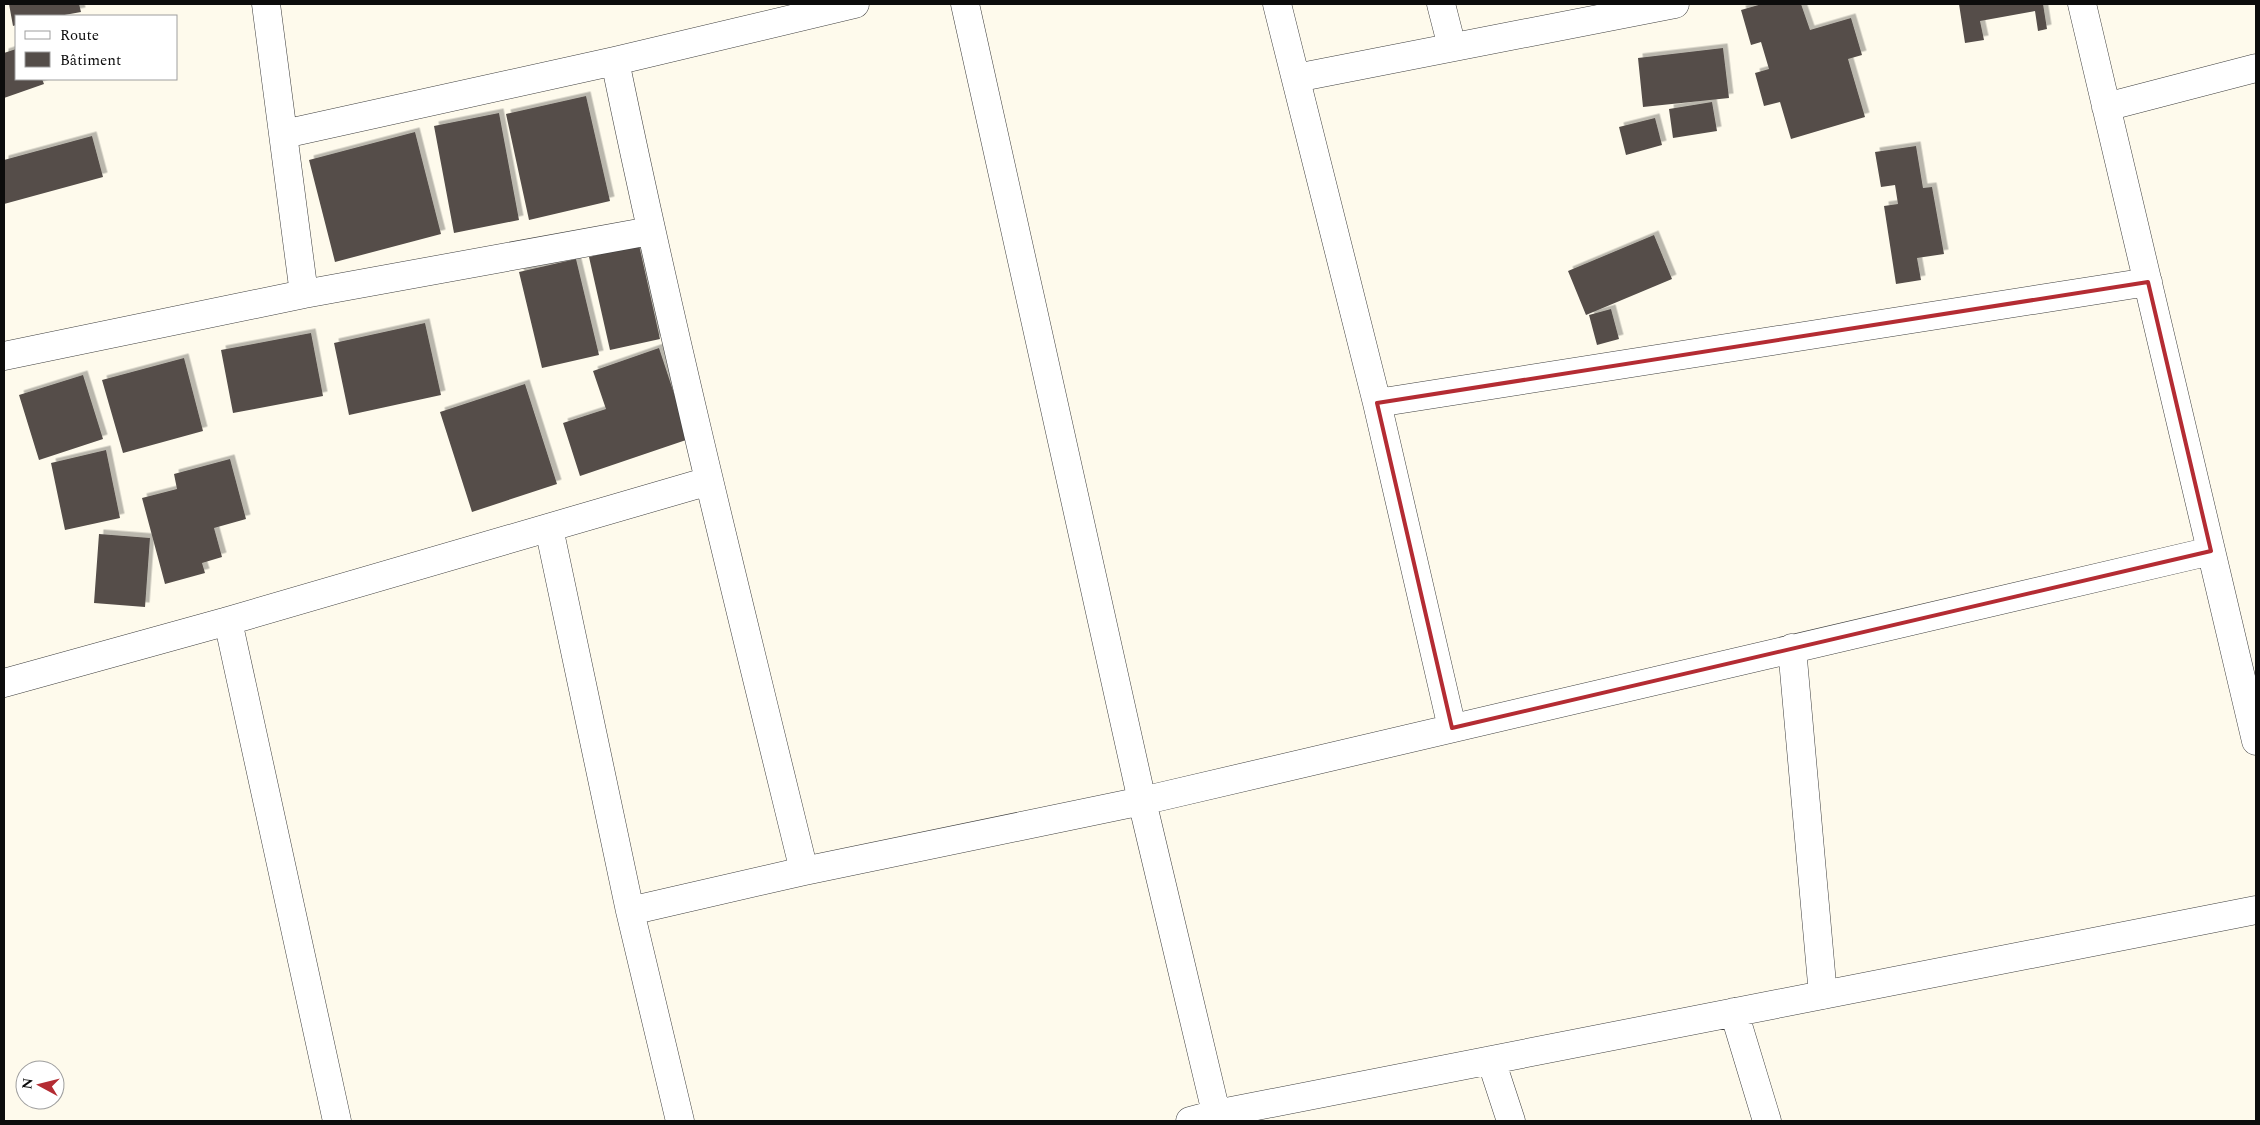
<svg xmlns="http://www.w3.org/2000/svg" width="2260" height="1125" viewBox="0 0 2260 1125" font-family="Spectral,serif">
<defs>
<filter id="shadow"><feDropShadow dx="4.5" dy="-4.5" stdDeviation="0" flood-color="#0004"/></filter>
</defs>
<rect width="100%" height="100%" fill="#fefaec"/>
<path fill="#544d49" filter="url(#shadow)" d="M9,4h70l2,8 -22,4h-43v9l-3,1z
M1762,4h39l9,26 41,-12 11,37 -14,4 17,58 -74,22 -11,-37 -16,4 -9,-33 14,-4 -8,-27 -10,3 -10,-35z
M1959,4h84l4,25 -9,2 -3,-20 -55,10 4,19 -19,3z
M1723,48l6,50 -86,9 -5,-49z
M16,49v30h26l2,5 -40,14v-45z
M586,96l24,105 -81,19 -23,-106z
M1712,102l5,29 -44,7 -4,-29z
M499,113l20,107 -65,13 -20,-107z
M1655,118l7,27 -36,10 -7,-28z
M415,132l26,102 -106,28 -26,-102z
M92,136l11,41 -99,27v-44z
M1916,146l7,42 9,-1 12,67 -27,4 4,22 -25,4 -12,-78 14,-2 -3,-19 -14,2 -6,-35z
M1654,235l18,44 -86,36 -18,-44z
M639,245l21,94 -50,11 -21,-93z
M576,259l23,96 -57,13 -23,-96z
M1611,309l8,30 -22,6 -8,-30z
M425,323l16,72 -92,20 -15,-72z
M311,333l12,63 -90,17 -12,-63z
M659,348l30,91 -109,37 -17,-53 43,-14 -13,-38z
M184,358l19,73 -80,22 -21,-73z
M83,375l20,64 -64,21 -20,-65z
M525,384l32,100 -85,28 -32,-100z
M106,450l14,68 -55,12 -14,-67z
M230,459l16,60 -32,9 8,29 -20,6 3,10 -40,11 -23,-86 35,-9 -3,-15z
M99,534l51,4 -5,69 -51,-4z"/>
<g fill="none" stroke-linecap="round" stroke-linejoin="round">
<defs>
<path id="street" d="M266,4l38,290
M965,4l177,797 76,320
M1277,4l100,399 75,325
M1441,4l11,43
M2082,4l174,737
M615,61c56,271 123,540 189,810
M1296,78l379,-74
M2106,107l150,-39
M284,134l331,-73 240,-57
M4,356l300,-62 346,-63
M1377,403l771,-121
M549,528l81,383 50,210
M228,621l109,500
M1792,648l31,347
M4,683l224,-62 481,-140
M630,911l174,-40 338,-70 1069,-250
M1734,1012l33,109
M1491,1060l20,61
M1190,1121l26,-7 1040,-204"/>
</defs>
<use href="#street" stroke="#3f3f3f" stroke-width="29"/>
<use href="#street" stroke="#fff" stroke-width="28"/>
</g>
<path fill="none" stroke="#b42c33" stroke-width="4" stroke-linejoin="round" d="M2148,282l63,269 -759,177 -75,-325z"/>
<rect width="2260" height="1125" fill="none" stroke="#0c0c0c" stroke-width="10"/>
<rect x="15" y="15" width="162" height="65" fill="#ffffff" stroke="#9e9e9e"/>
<rect x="25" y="31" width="25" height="8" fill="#ffffff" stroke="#9e9e9e"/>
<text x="60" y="40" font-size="15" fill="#0c0c0c">Route</text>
<rect x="25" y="52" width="25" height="15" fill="#544d49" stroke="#9e9e9e"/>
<text x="60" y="65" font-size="15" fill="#0c0c0c">Bâtiment</text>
<g transform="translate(40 1085) rotate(277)"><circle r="24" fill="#ffffff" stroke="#9e9e9e"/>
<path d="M0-4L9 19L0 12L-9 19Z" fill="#b42c33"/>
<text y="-8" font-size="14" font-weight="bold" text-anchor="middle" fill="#0c0c0c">N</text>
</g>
</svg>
